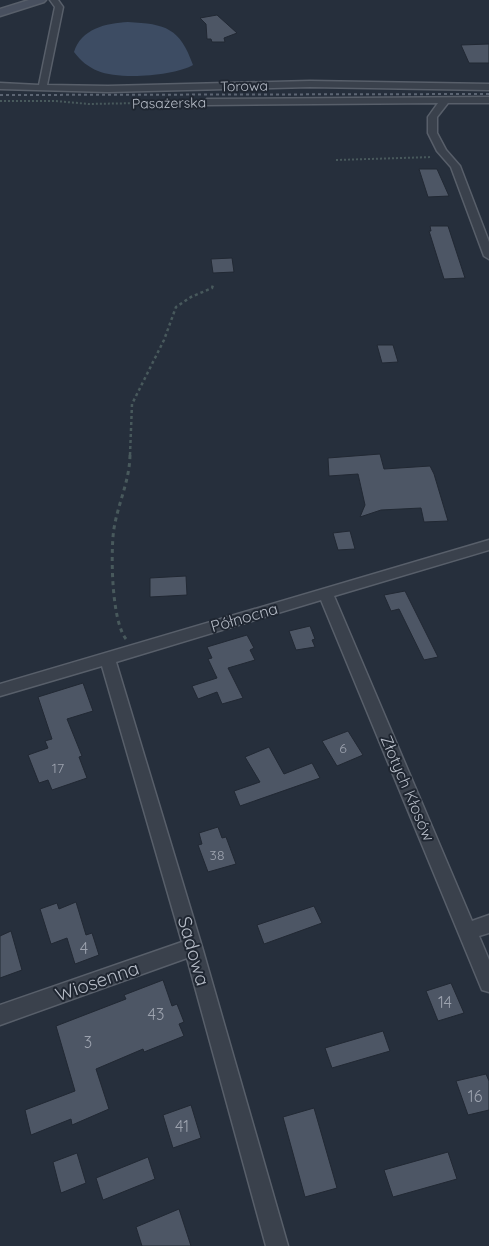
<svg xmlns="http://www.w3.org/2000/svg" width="489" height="1246" viewBox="0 0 489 1246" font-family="Quicksand,sans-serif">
<rect width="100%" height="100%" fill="#262f3c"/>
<path fill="#3d4c63" d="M128,22c38,2 52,6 65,43 -19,11 -74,15 -95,6 -10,-4 -17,-10 -24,-19 7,-23 32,-29 54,-30z"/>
<path fill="#4d5665" stroke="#212833" d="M217,15l20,18 -13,5 1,4h-13l-1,-3h-4l-1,-15 -6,-6z
M489,44v19h-20l-8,-18z
M419,169h18l12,27 -21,1z
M430,226h18l17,52 -21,1 -15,-48h2z
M232,258l2,14 -21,1 -2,-14z
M377,345h16l5,17 -16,1z
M380,454l4,15 46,-3 4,8 14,47 -24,1 -3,-14 -40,2 -21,7 5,-12 -7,-31 -29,2 -1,-18z
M350,531l5,18 -17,1 -5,-17z
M186,576l1,19 -37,2v-19z
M405,591l33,66 -14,3 -25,-51 -8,2 -7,-16z
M310,626l5,13 -3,1 3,7 -19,3 -7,-19z
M247,635l7,13 -4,2 5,10 -27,8 15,30 -21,6 -5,-12 -19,7 -6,-13 25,-8 -9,-19 4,-1 -5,-11z
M83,683l10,28 -26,8 15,37 -3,1 8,21 -35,12 -4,-10 -9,3 -11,-28 20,-7 -3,-7 7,-2 -14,-42z
M348,731l15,24 -26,11 -15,-25z
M269,747l15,27 28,-11 8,15 -80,28 -6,-15 26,-9 -15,-25z
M218,827l4,11 4,-1 10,27 -28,8 -10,-27 4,-1 -3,-11z
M76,902l10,33 6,-2 7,22 -24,9 -8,-26 -16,6 -11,-35 17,-6 2,6z
M314,906l8,17 -58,21 -7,-19z
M11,931l11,39 -22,8v-42z
M163,980l9,26 5,-2 7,18 -5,2 5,12 -40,16 -1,-3 -47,20 13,40 -37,16 -1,-6 -40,16 -6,-25 50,-19 -19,-65 70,-27 -2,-4z
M451,983l13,30 -26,8 -12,-30z
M383,1031l7,20 -58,17 -7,-20z
M486,1074l3,7v29l-21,5 -12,-34z
M191,1105l10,33 -28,10 -10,-33z
M314,1108l23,80 -32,9 -22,-80z
M448,1152l9,27 -64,18 -9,-27z
M77,1153l9,30 -25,10 -8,-31z
M148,1157l7,22 -52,21 -7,-22z
M179,1209l12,37h-49l-6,-19z"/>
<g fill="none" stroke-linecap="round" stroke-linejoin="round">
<defs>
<path id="street" d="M50,0h8l5,7 -16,78 61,1 202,-5 179,3v6l-179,-3 -202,5 -108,-3v-6l39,2 16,-78z
M489,97v6h-41l-11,14v16l9,17 14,16 29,76v17l-5,-3 -33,-89 -14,-16 -9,-18v-16l10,-14 -231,2 -4,-3 4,-3z
M489,540v10l-155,46 138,325 17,-6v18l-10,3 10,24v32l-7,-2 -161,-390 -205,62 86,285 86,299h-22l-79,-288 -187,67v-20l182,-63 -80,-276 -102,30v-12z"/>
<path id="secondary" d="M29,0h17l-2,2 -44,14v-7z"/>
</defs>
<use href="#street" stroke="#585f6a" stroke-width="3"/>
<use href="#secondary" stroke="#585f6a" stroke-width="3"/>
<path stroke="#48595c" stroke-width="2" stroke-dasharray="2 2" stroke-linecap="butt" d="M0,101h55l34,3 108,-2
M336,160l96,-3"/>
<path stroke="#48595c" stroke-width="2.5" stroke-dasharray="3 3" stroke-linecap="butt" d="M130,455l2,-51 32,-64 12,-33 15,-10 21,-9 1,-3"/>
<path stroke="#48595c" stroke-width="3" stroke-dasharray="4 4" stroke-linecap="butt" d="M126,639c-14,-18 -15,-78 -13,-102 2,-28 17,-54 17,-83"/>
<use href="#street" fill="#3a414c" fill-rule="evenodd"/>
<use href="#secondary" fill="#48505f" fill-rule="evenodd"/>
<path stroke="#5c6573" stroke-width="2" stroke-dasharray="3 3" stroke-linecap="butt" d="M0,95l489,-1"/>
</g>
<g text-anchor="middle" stroke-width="4" stroke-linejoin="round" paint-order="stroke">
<g font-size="14" fill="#b6bcc7" stroke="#1f2631">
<text transform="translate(244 86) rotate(-1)" y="5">Torowa</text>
<text transform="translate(169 103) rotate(-1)" y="5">Pasażerska</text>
</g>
<g font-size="14" fill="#9ca2ae">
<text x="343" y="753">6</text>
<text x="58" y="773">17</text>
<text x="217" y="860">38</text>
</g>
<g font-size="16" fill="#b6bcc7" stroke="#1f2631">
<text transform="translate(244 617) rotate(-16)" y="6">Północna</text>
<text transform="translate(408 788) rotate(67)" y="6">Złotych Kłosów</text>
</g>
<g font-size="16" fill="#9ca2ae">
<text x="84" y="954">4</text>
<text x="445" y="1008">14</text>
<text x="156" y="1020">43</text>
<text x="88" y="1048">3</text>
<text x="475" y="1102">16</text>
<text x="182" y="1132">41</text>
</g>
<g font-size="19" fill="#b6bcc7" stroke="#1f2631">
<text transform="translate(194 951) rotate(74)" y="7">Sadowa</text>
<text transform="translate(97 981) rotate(-19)" y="7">Wiosenna</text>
</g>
</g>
</svg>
